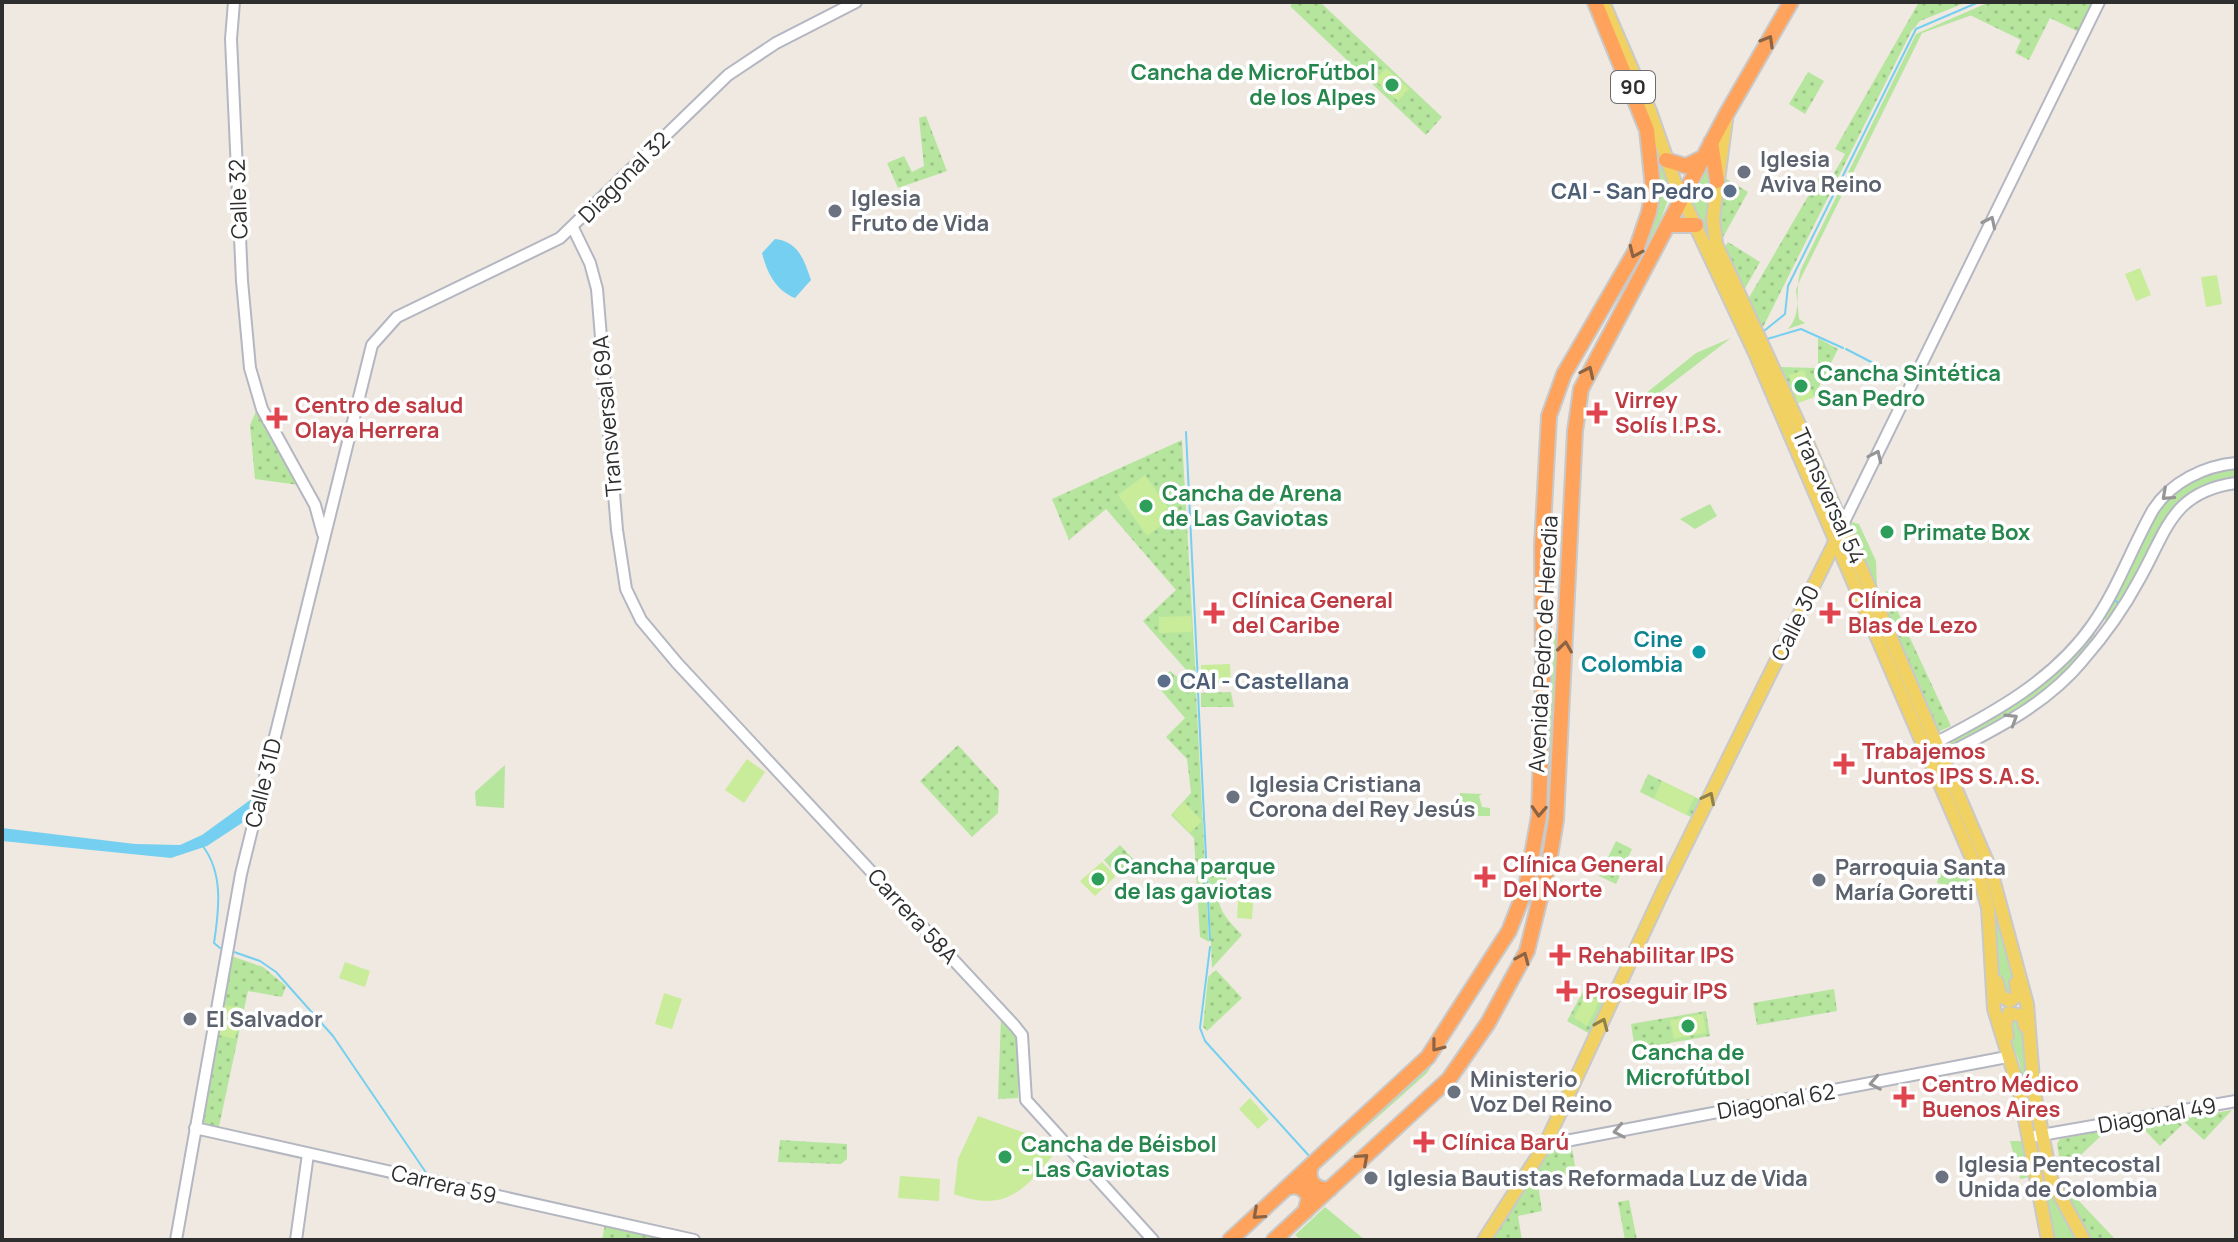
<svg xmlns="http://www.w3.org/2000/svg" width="2238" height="1242" viewBox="0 0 2238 1242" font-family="Manrope,sans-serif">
<defs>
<pattern id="park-dots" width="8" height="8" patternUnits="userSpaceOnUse" patternTransform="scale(2)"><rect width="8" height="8" fill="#b6e59e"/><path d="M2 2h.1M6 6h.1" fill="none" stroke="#9dc588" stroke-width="1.8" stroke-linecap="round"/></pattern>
</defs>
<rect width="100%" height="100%" fill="#efe9e1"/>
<path fill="#b6e59e" d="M1985,4l1,6 -64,23 -122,247 -4,10 3,29 6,4 -17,6c15,-15 6,-40 13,-60l115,-235z
M1646,107l25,80c-5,27 -19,49 -32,72 -32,55 -73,109 -85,171v-21l99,-196z
M1712,157l1,92 -26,-50z
M1731,338l-86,66 -5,-6 56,-45z
M2236,467v13l-34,7 -28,19 -65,117 -8,-7c25,-47 49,-125 104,-144 10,-3 21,-3 31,-5z
M1710,504l7,12 -22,13 -15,-10z
M1852,522l7,2 17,37 1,28 -29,-63z
M2092,631l5,6c-33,43 -92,97 -147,109l1,-7 42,-25z
M1554,633h4l-12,215 -2,-1z
M1938,759l48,112 27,110v16l-13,-6 -9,-91 -55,-140z
M505,765l-1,43 -28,-2 -1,-14z
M1460,793l22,1 -3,2 3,11 8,1v8h-32z
M1940,869l28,3 4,17 -35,-6z
M1498,955l3,2 -74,116 -114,102 1,-5 86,-80z
M2008,1019l13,1 11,109 -12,-65 -11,-30z
M2010,1141h12l8,36 -10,2z
M2034,1141l15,48 27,51h-22z
M1325,1207l40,33h-64l-6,-5z"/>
<path fill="url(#park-dots)" d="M1293,2h27l122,115 -16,18 -136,-129z
M1919,2h48l-47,19 -9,11 -150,299 -14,-30 74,-127 10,5 14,-25 -10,-5z
M1991,2h102l-14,30 -29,-14 -21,42 -14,-7 6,-13 -51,-25 16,-5 -1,-6z
M1808,72l16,9 -19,33 -16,-10z
M926,116l21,55 -49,17 -11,-25 17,-7 8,16 12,-6 -5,-48z
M1725,178l23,14 -27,49 -2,-18z
M1728,242l32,20 -17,30 -19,-43z
M1818,338l20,11 -24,48 -16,6 -18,-36 38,1z
M257,409l42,76 -44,-6 -5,-54z
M1182,440l14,241 -53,-60 33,-31 -70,-81 -37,31 -17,-41z
M1888,591l63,135 -13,6 -53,-122v-18z
M1170,671l26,21 13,250 -9,-5 -6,-99 -23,-23 20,-22 -4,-34 -21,-22 19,-19 -31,-36z
M1231,692l3,15h-33v-14z
M958,745l41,45 -1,23 -26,24 -52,-56z
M1648,774l53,26 -8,18 -53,-26z
M1616,841l16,8 -16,35 -17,-8z
M1120,845l14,15 -17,15 -13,-15z
M1208,874h22c-22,25 -8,41 12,61l-30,33z
M228,955l35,12 23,19 -4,11 -34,-6 -30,140 -20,-4z
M1216,970l26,28 -35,33 -4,-4 5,-50z
M1586,986l22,11 -16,38 -25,-14z
M1834,989l3,22 -80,14 -4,-22z
M1706,1011l4,25 -75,13 -4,-25z
M1001,1017l17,20v61l-20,1z
M2232,1110l-28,30 -23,-21z
M2176,1119l6,6 -22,21 -19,-20z
M2107,1130l-45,43 -5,-29 3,-5z
M780,1140l67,4v15l-6,5 -63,-2z
M1571,1143l6,34 -39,7 4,27 -24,5 4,24h-32l61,-93z
M2059,1180l57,60h-24z
M1629,1200l8,40h-12l-7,-38z
M605,1224l71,16h-74z"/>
<path fill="#c9ec9a" d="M1386,68l23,21 -11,12 -23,-21z
M2140,268l11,27 -15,6 -11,-27z
M2217,275l5,29 -16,3 -5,-30z
M1804,370l10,27 -16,6 -9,-28z
M1145,475l29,41 -27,20 -29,-41z
M1191,616l1,16 -33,1v-16z
M1230,664l1,20h-30v-19z
M747,759l18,13 -21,31 -19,-13z
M1662,781l33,16 -9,18 -32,-17z
M1184,802l18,19 -12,12 -18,-19z
M1102,862l14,14 -21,20 -15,-15z
M1239,889l15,1 -2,29 -15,-1z
M345,962l25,9 -5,16 -26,-9z
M664,993l18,6 -10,30 -17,-5z
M1586,994l13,8 -12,24 -13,-8z
M224,1005l17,3 -6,31 -16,-4z
M1703,1014l3,19 -32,6 -4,-19z
M1250,1098l19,21 -11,10 -19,-20z
M978,1116l55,20 21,18c-30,37 -49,59 -100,40l4,-35z
M900,1176l40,3 -1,22 -41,-3z"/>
<path fill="#75cff0" d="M775,239c24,3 29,21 36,41l-16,18c-20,-8 -28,-26 -33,-45z
M253,798l-5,21 -41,27 -36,12 -169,-17v-13l133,16 45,1 22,-10z"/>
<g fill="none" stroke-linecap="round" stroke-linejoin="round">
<path stroke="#75cff0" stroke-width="2" d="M1764,331l21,-17 3,-28 128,-257 63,-27
M1767,339l34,-10 42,19
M1846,349l31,16
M1880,366l30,16
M1186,432l12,251
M2116,601l2,2
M1198,693l12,247
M202,845c22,28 17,65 12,98l6,5
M1210,947l-10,81 5,13 106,117
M234,952l26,9 16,11 57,64 96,141"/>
<defs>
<path id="minor" d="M234,2l-3,37 11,242 8,87 12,41 53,96 8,29
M573,228l17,35 7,26 20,241 9,59 15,31 36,43 337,362 8,10 4,65 127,140
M1842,526l257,-524
M1933,749l4,-7c58,-30 118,-63 156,-118 24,-34 39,-77 60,-114 18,-28 51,-44 83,-47
M1943,756c51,-26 103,-51 140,-96 21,-24 41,-52 56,-80 28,-49 32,-88 97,-97
M195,1128l499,112
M2030,1137l206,-36
M1545,1145l462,-88
M176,1240l65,-366 131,-529 25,-28 163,-79 168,-163 48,-32 80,-41
M296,1240l12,-86"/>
<path id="major" d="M1603,2l47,109 24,69 81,173 224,522 9,33 6,101 26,84 28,147
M1726,120l-13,98 3,26 86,187 189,440 36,133 7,88 17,87 33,61
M1997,982l3,14 10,5 8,-6 -2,-12
M2007,1036l-2,-12 4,-11 14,3 2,10
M1484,1240l61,-95 118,-254 175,-355"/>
<path id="highway" d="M1711,142l6,39
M1666,160l20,6 16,-8
M1669,225h27
M1311,1166c-5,14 4,25 19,23
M1287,1188c10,-4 18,0 22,10l-4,14
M1230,1240l198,-183 81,-126 17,-43 13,-72 4,-133 -1,-137 7,-130 15,-42 72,-124 13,-38 4,-24 -6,-58 -52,-128
M1274,1240l175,-161 39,-56 39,-72 22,-89 7,-42 19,-389 6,-42 146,-276 64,-111"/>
</defs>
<use href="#minor" stroke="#b4b7c1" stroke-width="14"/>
<use href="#major" stroke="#c9c9c9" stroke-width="16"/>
<use href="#highway" stroke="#c9c9c9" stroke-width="18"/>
<use href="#minor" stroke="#fff" stroke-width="10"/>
<use href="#major" stroke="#f2d163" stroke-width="12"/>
<use href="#highway" stroke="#ffa35c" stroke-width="14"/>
</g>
<defs><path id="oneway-chevron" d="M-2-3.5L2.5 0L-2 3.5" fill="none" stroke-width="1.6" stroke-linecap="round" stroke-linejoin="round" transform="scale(2)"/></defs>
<g stroke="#8c6343">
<use href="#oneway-chevron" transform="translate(1768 41) rotate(-60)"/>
<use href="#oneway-chevron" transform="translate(1635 252) rotate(114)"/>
<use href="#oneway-chevron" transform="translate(1588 372) rotate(-65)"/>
<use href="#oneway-chevron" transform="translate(1565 647) rotate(-82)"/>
<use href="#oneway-chevron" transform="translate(1539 811) rotate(93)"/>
<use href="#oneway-chevron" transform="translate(1523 958) rotate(-67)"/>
<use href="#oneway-chevron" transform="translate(1437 1046) rotate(128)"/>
<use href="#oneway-chevron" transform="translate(1363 1159) rotate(-42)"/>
<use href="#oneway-chevron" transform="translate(1258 1214) rotate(138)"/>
</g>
<g stroke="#969696">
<use href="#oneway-chevron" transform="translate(1990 222) rotate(-64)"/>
<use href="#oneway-chevron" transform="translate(1876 456) rotate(-65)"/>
<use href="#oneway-chevron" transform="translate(2167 495) rotate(138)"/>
<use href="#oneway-chevron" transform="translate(2012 719) rotate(-32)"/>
<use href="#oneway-chevron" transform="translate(1875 1083) rotate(169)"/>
<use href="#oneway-chevron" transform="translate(1619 1131) rotate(169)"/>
</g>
<g stroke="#908048">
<use href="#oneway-chevron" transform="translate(1709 798) rotate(-63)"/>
<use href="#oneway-chevron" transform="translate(1602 1024) rotate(-67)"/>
</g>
<g fill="#2e9e5b" stroke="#fff" stroke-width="3">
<circle cx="1392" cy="85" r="8"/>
<circle cx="1801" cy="386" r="8"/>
<circle cx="1146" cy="506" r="8"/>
<circle cx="1887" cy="532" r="8"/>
<circle cx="1098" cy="879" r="8"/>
<circle cx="1688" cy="1026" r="8"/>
<circle cx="1005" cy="1157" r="8"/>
</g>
<g fill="#6b7280" stroke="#fff" stroke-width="3">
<circle cx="1744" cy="172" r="8"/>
<circle cx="835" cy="211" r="8"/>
<circle cx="1233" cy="797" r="8"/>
<circle cx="1819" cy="880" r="8"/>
<circle cx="190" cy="1019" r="8"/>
<circle cx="1454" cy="1092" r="8"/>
<circle cx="1942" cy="1177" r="8"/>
<circle cx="1371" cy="1178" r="8"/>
</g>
<g fill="#5c6f8a" stroke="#fff" stroke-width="3">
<circle cx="1730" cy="191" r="8"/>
<circle cx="1164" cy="681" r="8"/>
</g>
<g fill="#e0444e" stroke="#fff" stroke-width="3">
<path d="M1593 401h8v8h8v8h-8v8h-8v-8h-8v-8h8z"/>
<path d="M273 406h8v8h8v8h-8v8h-8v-8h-8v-8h8z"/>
<path d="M1210 601h8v8h8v8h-8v8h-8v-8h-8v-8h8z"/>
<path d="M1826 601h8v8h8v8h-8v8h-8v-8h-8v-8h8z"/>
<path d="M1840 752h8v8h8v8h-8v8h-8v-8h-8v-8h8z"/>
<path d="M1481 865h8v8h8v8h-8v8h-8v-8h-8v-8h8z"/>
<path d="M1556 943h8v8h8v8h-8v8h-8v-8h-8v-8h8z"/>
<path d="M1563 979h8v8h8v8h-8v8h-8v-8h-8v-8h8z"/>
<path d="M1900 1085h8v8h8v8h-8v8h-8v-8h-8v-8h8z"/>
<path d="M1420 1130h8v8h8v8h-8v8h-8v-8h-8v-8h8z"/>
</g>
<circle fill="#0f9aa8" stroke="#fff" stroke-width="3" cx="1699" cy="652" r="8"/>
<g text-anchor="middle" stroke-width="7" stroke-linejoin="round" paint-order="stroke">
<rect fill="#fff" stroke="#6d6d6d" stroke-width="2" x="1611" y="71" width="44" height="32" rx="6"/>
<g font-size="20" font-weight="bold" fill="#2e2e2e">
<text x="1633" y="94">90</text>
</g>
<g font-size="22" font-weight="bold" fill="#27864d" stroke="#fff" text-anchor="start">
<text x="1376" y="80" text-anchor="end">Cancha de MicroFútbol<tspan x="1376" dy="25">de los Alpes</tspan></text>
<text x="1817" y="381">Cancha Sintética<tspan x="1817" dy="25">San Pedro</tspan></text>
<text x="1162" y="501">Cancha de Arena<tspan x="1162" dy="25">de Las Gaviotas</tspan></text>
<text x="1903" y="540">Primate Box</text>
<text x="1114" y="874">Cancha parque<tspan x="1114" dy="25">de las gaviotas</tspan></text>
<text x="1688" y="1060" text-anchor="middle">Cancha de<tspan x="1688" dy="25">Microfútbol</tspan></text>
<text x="1021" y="1152">Cancha de Béisbol<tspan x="1021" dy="25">- Las Gaviotas</tspan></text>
</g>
<g font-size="22" font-weight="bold" fill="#5b616d" stroke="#fff" text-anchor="start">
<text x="1760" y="167">Iglesia<tspan x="1760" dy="25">Aviva Reino</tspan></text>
<text x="851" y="206">Iglesia<tspan x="851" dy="25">Fruto de Vida</tspan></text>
<text x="1249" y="792">Iglesia Cristiana<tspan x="1249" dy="25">Corona del Rey Jesús</tspan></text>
<text x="1835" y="875">Parroquia Santa<tspan x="1835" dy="25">María Goretti</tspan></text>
<text x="206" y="1027">El Salvador</text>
<text x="1470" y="1087">Ministerio<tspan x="1470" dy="25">Voz Del Reino</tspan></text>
<text x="1958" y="1172">Iglesia Pentecostal<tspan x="1958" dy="25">Unida de Colombia</tspan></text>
<text x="1387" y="1186">Iglesia Bautistas Reformada Luz de Vida</text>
</g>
<g font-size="22" fill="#2e2e2e" stroke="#fff">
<text transform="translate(624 177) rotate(-45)" y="8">Diagonal 32</text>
<text transform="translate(238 199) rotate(-92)" y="8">Calle 32</text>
<text transform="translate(607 416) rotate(-95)" y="8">Transversal 69A</text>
<text transform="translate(1829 496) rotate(66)" y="8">Transversal 54</text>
<text transform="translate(1795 623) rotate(-64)" y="8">Calle 30</text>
<text transform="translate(1543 644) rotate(-87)" y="8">Avenida Pedro de Heredia</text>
<text transform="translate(263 783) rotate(-76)" y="8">Calle 31D</text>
<text transform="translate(913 916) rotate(47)" y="8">Carrera 58A</text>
<text transform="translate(1776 1101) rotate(-10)" y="8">Diagonal 62</text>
<text transform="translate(2157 1115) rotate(-10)" y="8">Diagonal 49</text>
<text transform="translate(444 1184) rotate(13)" y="8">Carrera 59</text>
</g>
<g font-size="22" font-weight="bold" fill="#4e5e75" stroke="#fff" text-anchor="end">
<text x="1714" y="199">CAI - San Pedro</text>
<text x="1180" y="689" text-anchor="start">CAI - Castellana</text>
</g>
<g font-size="22" font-weight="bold" fill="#be3a42" stroke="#fff" text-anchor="start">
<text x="1615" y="408">Virrey<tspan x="1615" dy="25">Solís I.P.S.</tspan></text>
<text x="295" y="413">Centro de salud<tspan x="295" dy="25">Olaya Herrera</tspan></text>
<text x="1232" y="608">Clínica General<tspan x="1232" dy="25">del Caribe</tspan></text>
<text x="1848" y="608">Clínica<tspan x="1848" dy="25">Blas de Lezo</tspan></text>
<text x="1862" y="759">Trabajemos<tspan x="1862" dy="25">Juntos IPS S.A.S.</tspan></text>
<text x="1503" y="872">Clínica General<tspan x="1503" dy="25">Del Norte</tspan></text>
<text x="1578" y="963">Rehabilitar IPS</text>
<text x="1585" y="999">Proseguir IPS</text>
<text x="1922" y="1092">Centro Médico<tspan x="1922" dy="25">Buenos Aires</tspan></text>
<text x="1442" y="1150">Clínica Barú</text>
</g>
<g font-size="22" font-weight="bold" fill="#0d838f" stroke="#fff" text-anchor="end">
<text x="1683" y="647">Cine<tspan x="1683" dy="25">Colombia</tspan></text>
</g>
</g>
<rect width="2238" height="1242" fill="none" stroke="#2e2e2e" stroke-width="8"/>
</svg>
